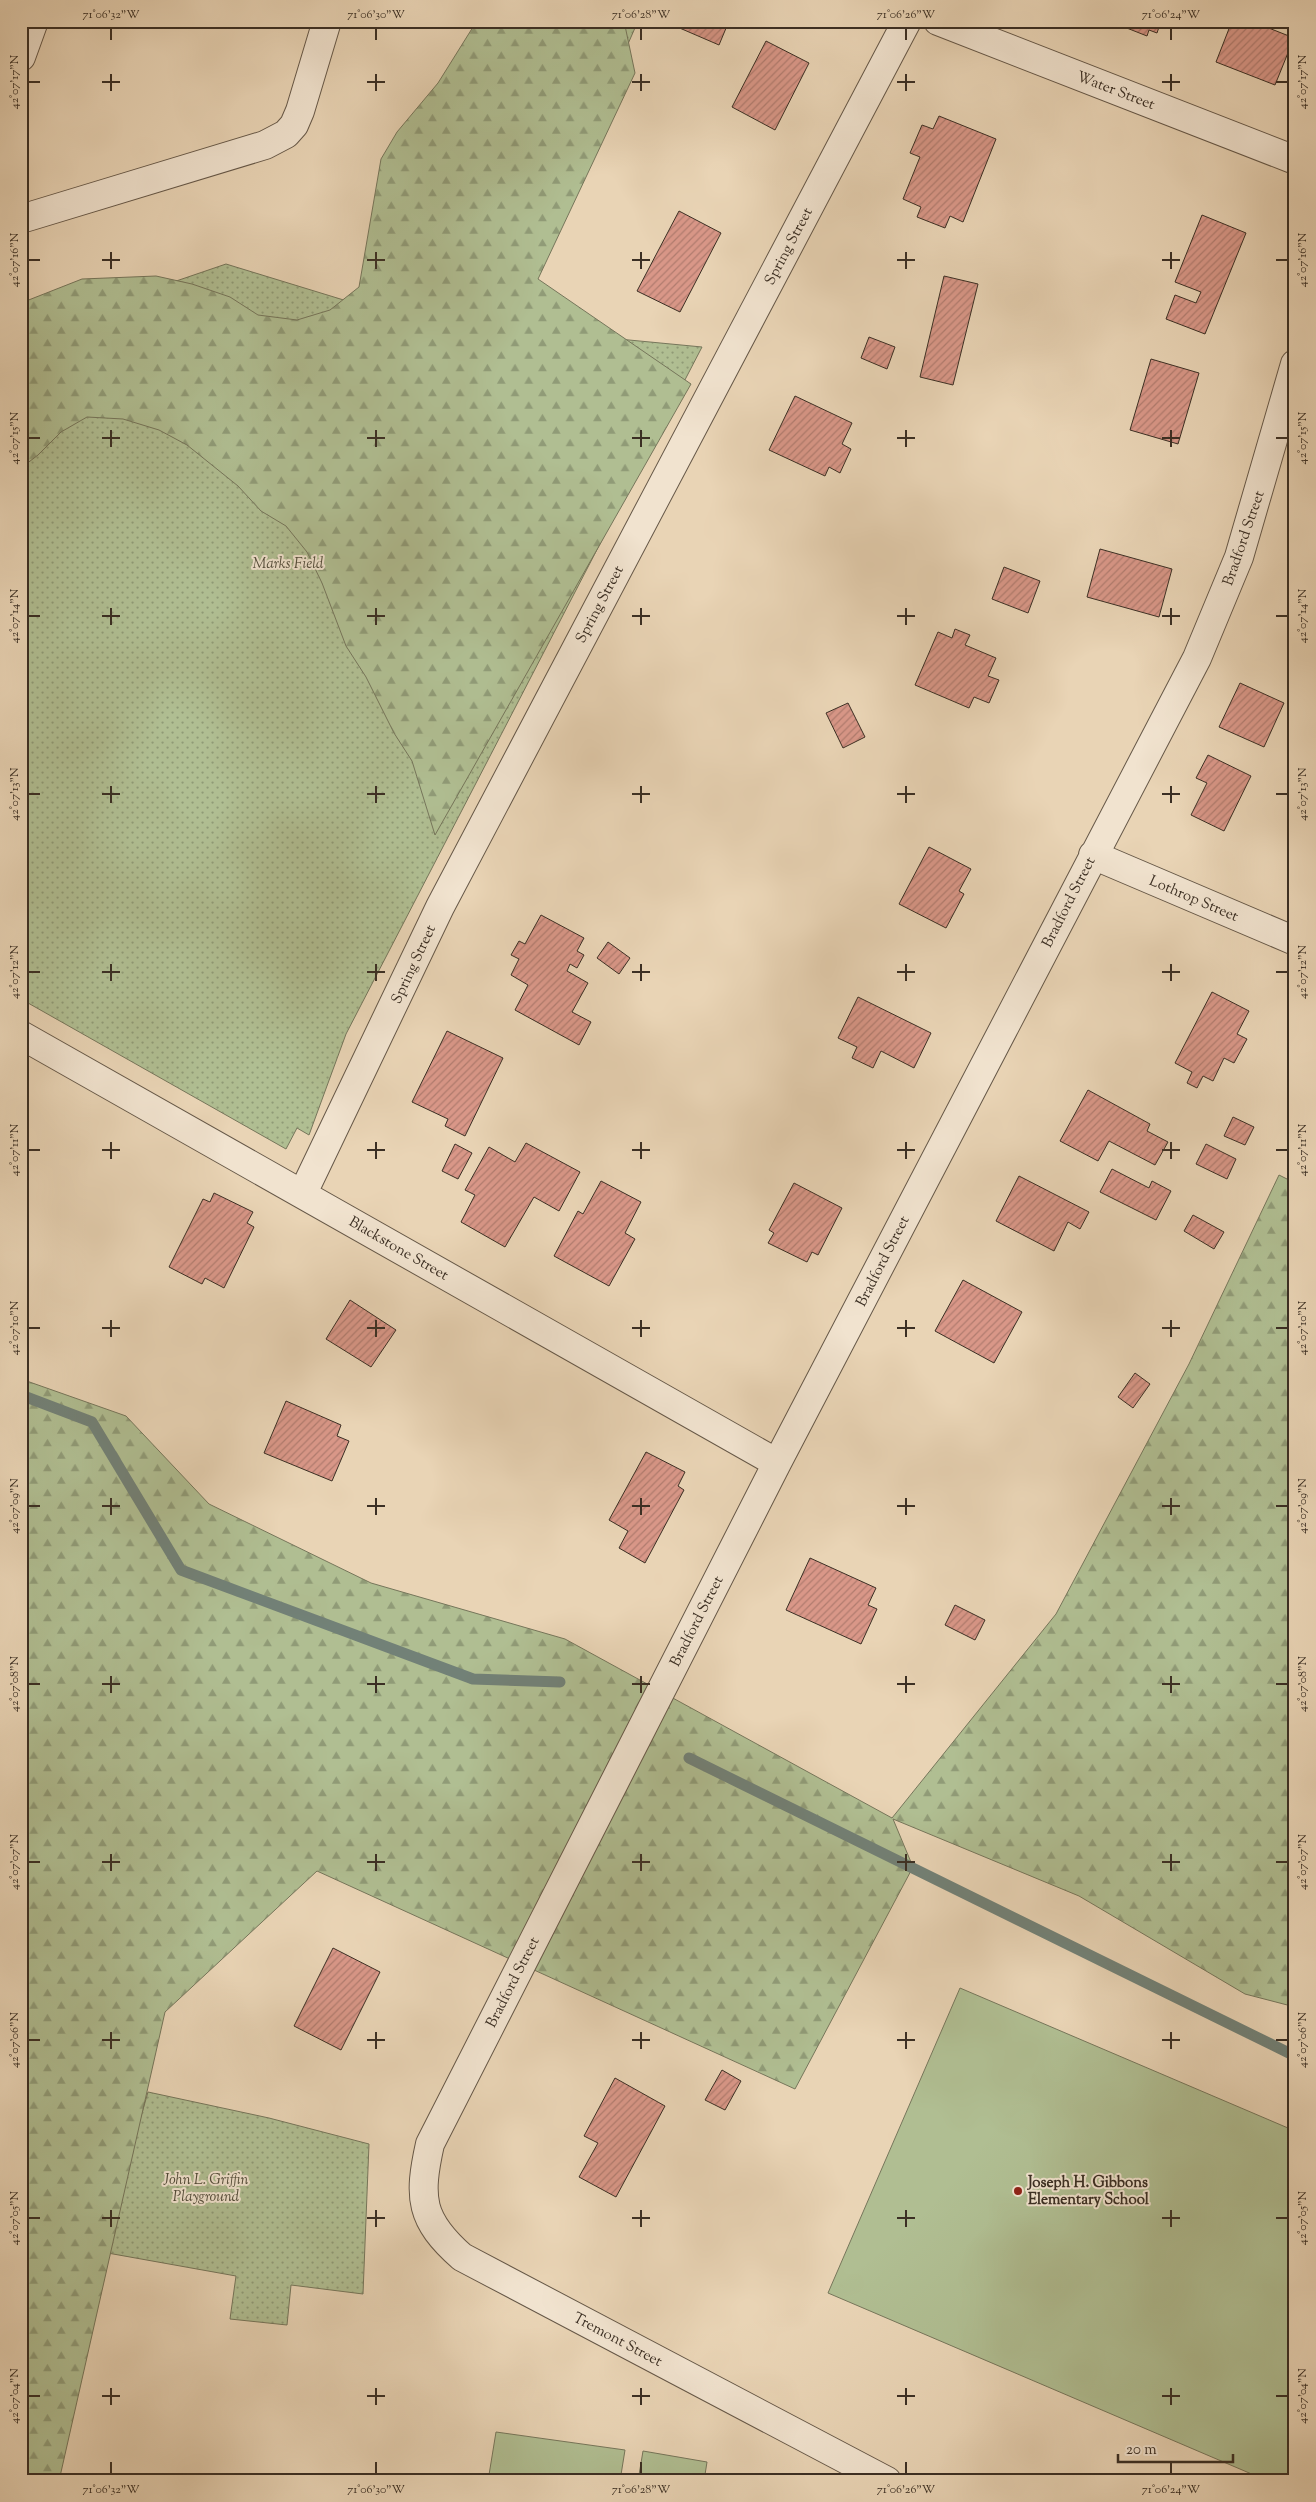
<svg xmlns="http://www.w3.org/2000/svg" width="1316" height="2502" viewBox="0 0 1316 2502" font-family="'Sorts Mill Goudy',serif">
<defs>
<pattern id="grass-dots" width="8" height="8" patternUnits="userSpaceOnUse" patternTransform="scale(1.25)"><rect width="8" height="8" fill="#b0be92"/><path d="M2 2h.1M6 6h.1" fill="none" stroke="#909b77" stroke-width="1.8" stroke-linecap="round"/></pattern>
<pattern id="forest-firs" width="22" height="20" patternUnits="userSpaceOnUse" patternTransform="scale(1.25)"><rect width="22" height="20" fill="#b0be92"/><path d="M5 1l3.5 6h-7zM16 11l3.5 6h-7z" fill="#909b77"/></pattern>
<pattern id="building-hatch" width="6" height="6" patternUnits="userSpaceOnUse" patternTransform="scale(1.25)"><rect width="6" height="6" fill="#d99788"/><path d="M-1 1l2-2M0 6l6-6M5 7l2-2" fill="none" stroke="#b17c6f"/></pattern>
</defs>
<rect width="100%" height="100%" fill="#e9d4b5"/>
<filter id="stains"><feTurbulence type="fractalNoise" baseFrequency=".004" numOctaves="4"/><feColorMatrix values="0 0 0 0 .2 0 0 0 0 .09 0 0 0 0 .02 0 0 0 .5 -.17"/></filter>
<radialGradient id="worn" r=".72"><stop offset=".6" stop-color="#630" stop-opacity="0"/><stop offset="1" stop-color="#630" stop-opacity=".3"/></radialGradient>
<path fill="url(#grass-dots)" stroke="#76765b" d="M489,21h149l-134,307 198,19 -356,687 -37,101 -12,-7 -11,21 -265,-150v-665l205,-70 134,41z
M148,2092l121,26 100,26 -6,150 -72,-9 -4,40 -57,-6 6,-43 -134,-24z"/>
<path fill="url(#forest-firs)" stroke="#76765b" d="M492,21h132l11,52 -97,206 153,105 -256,451 -23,-74 -18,-28 -28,-56 -20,-31 -24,-63 -15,-31 -21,-26 -25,-15 -23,-25 -51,-41 -28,-15 -36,-11 -36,-2 -26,15 -23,23 -17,13v-165l61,-24 74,-3 36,8 38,13 28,18 39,5 33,-10 29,-23 22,-128 16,-27 41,-49 35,-56z
M1279,1175l16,8v824l-50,-13 -166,-98 -186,-77 20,48 -118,222 -478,-218 -152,141 -106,469h-38v-1102l105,37 83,88 162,79 194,56 327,179 164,-204 133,-250z"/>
<path fill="#b0be92" stroke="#76765b" d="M960,1988l335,143v350h-27l-440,-188z
M496,2432l129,18 -5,31h-132z
M643,2451l64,11 -3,19h-66z"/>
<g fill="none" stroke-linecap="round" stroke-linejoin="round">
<path stroke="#728177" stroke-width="11" d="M21,1395l71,27 89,148 292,109 87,3
M689,1758l606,298"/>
</g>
<path fill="url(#building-hatch)" stroke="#3b2f24" d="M669,21h60l-10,24 -51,-22z
M1109,21h52l-4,12 -8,-3 -2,6z
M1232,21h19l43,17 -19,47 -59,-23z
M766,41l43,22 -34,67 -43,-23z
M939,116l57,23 -33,83 -13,-6 -5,12 -28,-11 4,-10 -18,-8 17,-42 -10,-4 12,-28 11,4z
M679,211l42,22 -41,79 -43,-21z
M1202,215l44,18 -41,101 -39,-15 9,-24 21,8 5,-11 -26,-10z
M944,276l34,8 -25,101 -33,-8z
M869,337l26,10 -8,22 -26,-11z
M1151,359l48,14 -21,71 -48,-14z
M795,396l57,27 -10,21 9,5 -11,24 -11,-6 -4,9 -56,-26z
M1100,549l72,20 -13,48 -72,-20z
M1004,567l36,14 -12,32 -36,-14z
M955,629l15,6 -5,10 31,13 -8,18 11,4 -10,23 -15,-6 -5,11 -54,-23 23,-53 14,6z
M1240,683l44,20 -20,44 -45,-20z
M848,703l17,34 -22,11 -17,-35z
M1208,755l43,21 -27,55 -33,-16 16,-32 -11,-5z
M929,847l42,22 -12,22 5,3 -18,34 -47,-24z
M541,915l43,23 -7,13 7,4 -7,13 -7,-4 -3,7 21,12 -16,29 19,10 -12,23 -64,-35 13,-25 -17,-10 8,-16 -8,-4 8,-14 6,3z
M608,942l22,16 -11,16 -22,-16z
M1212,992l37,19 -12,23 10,5 -13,24 -10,-5 -11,23 -10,-5 -6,12 -10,-5 5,-11 -17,-9z
M858,997l73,36 -17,35 -33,-17 -8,17 -21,-10 5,-11 -19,-9z
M447,1031l56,27 -38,78 -20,-10 3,-7 -36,-17z
M1088,1090l62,34 -3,7 21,11 -13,23 -46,-24 -11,20 -38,-20z
M1233,1117l21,10 -9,18 -21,-9z
M526,1143l54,29 -21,39 -25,-14 -29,50 -44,-25 14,-27 -10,-5 24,-43 26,15z
M455,1144l17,9 -14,26 -16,-8z
M1206,1144l30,15 -9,20 -31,-15z
M1112,1169l37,19 3,-7 19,10 -15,29 -56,-28z
M1019,1176l70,36 -9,17 -12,-7 -14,29 -58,-30z
M601,1181l40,21 -16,31 10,6 -26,47 -55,-30 24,-45 5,3z
M794,1183l48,25 -24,47 -6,-3 -5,10 -39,-19 6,-10 -5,-3z
M214,1193l39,19 -6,11 7,4 -30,61 -19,-10 -3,6 -33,-17 34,-68 7,3z
M1193,1215l31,17 -10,17 -30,-18z
M963,1280l59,32 -28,51 -59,-32z
M350,1300l46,30 -25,37 -45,-28z
M1135,1373l15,11 -17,24 -15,-11z
M286,1401l55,24 -4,11 12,5 -17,40 -68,-28z
M646,1452l39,20 -7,14 6,4 -39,73 -26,-15 9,-17 -19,-11z
M810,1558l66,30 -8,17 9,4 -16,35 -75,-34z
M955,1605l30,15 -10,20 -30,-15z
M333,1948l47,24 -39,78 -47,-24z
M722,2070l19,11 -16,29 -20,-10z
M615,2078l50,28 -49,91 -37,-20 19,-34 -14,-7z"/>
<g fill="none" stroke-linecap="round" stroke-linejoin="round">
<defs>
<path id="minor" d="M938,21l357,139
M21,57l13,-36
M21,219l244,-74 21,-11 8,-9 6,-14 27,-90
M1093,855l202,86
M21,1035l756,428
M303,1193l137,-286 467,-886
M887,2481l-425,-224c-42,-37 -44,-59 -32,-113l347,-681 420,-805 42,-101 56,-193"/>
</defs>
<use href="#minor" stroke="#665848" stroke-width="30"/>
<use href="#minor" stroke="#f1e3cf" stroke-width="28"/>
</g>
<path fill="none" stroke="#3b2f24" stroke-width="2" d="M111,28v12M376,28v12M641,28v12M906,28v12M1171,28v12M111,74v17M376,74v17M641,74v17M906,74v17M1171,74v17M28,82h12M102,82h18M367,82h18M632,82h18M897,82h18M1162,82h18M1276,82h12M111,252v17M376,252v17M641,252v17M906,252v17M1171,252v17M28,260h12M102,260h18M367,260h18M632,260h18M897,260h18M1162,260h18M1276,260h12M111,430v17M376,430v17M641,430v17M906,430v17M1171,430v17M28,438h12M102,438h18M367,438h18M632,438h18M897,438h18M1162,438h18M1276,438h12M111,608v17M376,608v17M641,608v17M906,608v17M1171,608v17M28,616h12M102,616h18M367,616h18M632,616h18M897,616h18M1162,616h18M1276,616h12M111,786v17M376,786v17M641,786v17M906,786v17M1171,786v17M28,794h12M102,794h18M367,794h18M632,794h18M897,794h18M1162,794h18M1276,794h12M111,964v17M376,964v17M641,964v17M906,964v17M1171,964v17M28,972h12M102,972h18M367,972h18M632,972h18M897,972h18M1162,972h18M1276,972h12M111,1142v17M376,1142v17M641,1142v17M906,1142v17M1171,1142v17M28,1150h12M102,1150h18M367,1150h18M632,1150h18M897,1150h18M1162,1150h18M1276,1150h12M111,1320v17M376,1320v17M641,1320v17M906,1320v17M1171,1320v17M28,1328h12M102,1328h18M367,1328h18M632,1328h18M897,1328h18M1162,1328h18M1276,1328h12M111,1498v17M376,1498v17M641,1498v17M906,1498v17M1171,1498v17M28,1506h12M102,1506h18M367,1506h18M632,1506h18M897,1506h18M1162,1506h18M1276,1506h12M111,1676v17M376,1676v17M641,1676v17M906,1676v17M1171,1676v17M28,1684h12M102,1684h18M367,1684h18M632,1684h18M897,1684h18M1162,1684h18M1276,1684h12M111,1854v17M376,1854v17M641,1854v17M906,1854v17M1171,1854v17M28,1862h12M102,1862h18M367,1862h18M632,1862h18M897,1862h18M1162,1862h18M1276,1862h12M111,2032v17M376,2032v17M641,2032v17M906,2032v17M1171,2032v17M28,2040h12M102,2040h18M367,2040h18M632,2040h18M897,2040h18M1162,2040h18M1276,2040h12M111,2210v17M376,2210v17M641,2210v17M906,2210v17M1171,2210v17M28,2218h12M102,2218h18M367,2218h18M632,2218h18M897,2218h18M1162,2218h18M1276,2218h12M111,2388v17M376,2388v17M641,2388v17M906,2388v17M1171,2388v17M28,2396h12M102,2396h18M367,2396h18M632,2396h18M897,2396h18M1162,2396h18M1276,2396h12M111,2462v12M376,2462v12M641,2462v12M906,2462v12M1171,2462v12"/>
<circle fill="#8f2418" stroke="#f1e3cf" stroke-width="2" cx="1018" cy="2191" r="5"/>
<g text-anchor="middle" stroke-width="4" stroke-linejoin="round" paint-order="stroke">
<g font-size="15" fill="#3b2f24" stroke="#f1e3cf">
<text transform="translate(1116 90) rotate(21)" y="5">Water Street</text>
<text transform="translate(788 246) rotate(-62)" y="5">Spring Street</text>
<text transform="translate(1243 538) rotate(-71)" y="5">Bradford Street</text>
<text transform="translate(599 604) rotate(-62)" y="5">Spring Street</text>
<text transform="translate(1194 898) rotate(23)" y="5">Lothrop Street</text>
<text transform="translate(1068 902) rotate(-63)" y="5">Bradford Street</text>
<text transform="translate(413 964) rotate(-65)" y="5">Spring Street</text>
<text transform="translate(399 1248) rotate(30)" y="5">Blackstone Street</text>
<text transform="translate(882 1261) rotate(-63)" y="5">Bradford Street</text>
<text transform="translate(696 1621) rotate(-63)" y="5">Bradford Street</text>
<text transform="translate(512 1982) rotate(-63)" y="5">Bradford Street</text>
<text transform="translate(618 2339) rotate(28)" y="5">Tremont Street</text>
</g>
<g font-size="15" font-style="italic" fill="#524c3a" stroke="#f1e3cf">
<text x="288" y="568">Marks Field</text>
<text x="206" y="2184">John L. Griffin<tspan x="206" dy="17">Playground</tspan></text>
</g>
<g font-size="15" font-weight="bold" fill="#3b2f24" stroke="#f1e3cf" text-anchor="start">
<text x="1028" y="2187">Joseph H. Gibbons<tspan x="1028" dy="17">Elementary School</tspan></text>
</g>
</g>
<rect width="1316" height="2502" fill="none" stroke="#e9d4b5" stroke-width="55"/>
<path d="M1118 2454v8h115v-8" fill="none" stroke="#3b2f24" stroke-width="2.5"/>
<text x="1126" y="2454" font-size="15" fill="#3b2f24" stroke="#f1e3cf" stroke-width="4" paint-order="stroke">20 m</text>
<rect x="28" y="28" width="1260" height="2446" fill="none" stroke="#3b2f24" stroke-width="2"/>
<g font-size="12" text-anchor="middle" fill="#3b2f24">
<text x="111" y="18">71°06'32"W</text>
<text x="376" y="18">71°06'30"W</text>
<text x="641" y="18">71°06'28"W</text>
<text x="906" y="18">71°06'26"W</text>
<text x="1171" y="18">71°06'24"W</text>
<text transform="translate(14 82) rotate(-90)" y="4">42°07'17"N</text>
<text transform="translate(1302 82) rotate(-90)" y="4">42°07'17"N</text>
<text transform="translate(14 260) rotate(-90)" y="4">42°07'16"N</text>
<text transform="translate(1302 260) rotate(-90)" y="4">42°07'16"N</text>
<text transform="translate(14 438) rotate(-90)" y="4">42°07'15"N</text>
<text transform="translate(1302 438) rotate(-90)" y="4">42°07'15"N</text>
<text transform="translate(14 616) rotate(-90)" y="4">42°07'14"N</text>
<text transform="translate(1302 616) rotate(-90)" y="4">42°07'14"N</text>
<text transform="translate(14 794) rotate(-90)" y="4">42°07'13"N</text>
<text transform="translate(1302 794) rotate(-90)" y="4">42°07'13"N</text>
<text transform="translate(14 972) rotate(-90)" y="4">42°07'12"N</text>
<text transform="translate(1302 972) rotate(-90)" y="4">42°07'12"N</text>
<text transform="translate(14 1150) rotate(-90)" y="4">42°07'11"N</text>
<text transform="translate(1302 1150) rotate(-90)" y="4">42°07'11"N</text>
<text transform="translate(14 1328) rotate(-90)" y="4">42°07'10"N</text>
<text transform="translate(1302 1328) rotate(-90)" y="4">42°07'10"N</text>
<text transform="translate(14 1506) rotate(-90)" y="4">42°07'09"N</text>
<text transform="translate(1302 1506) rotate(-90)" y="4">42°07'09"N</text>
<text transform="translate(14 1684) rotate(-90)" y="4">42°07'08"N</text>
<text transform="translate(1302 1684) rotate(-90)" y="4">42°07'08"N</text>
<text transform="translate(14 1862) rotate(-90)" y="4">42°07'07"N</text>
<text transform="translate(1302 1862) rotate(-90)" y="4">42°07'07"N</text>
<text transform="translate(14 2040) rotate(-90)" y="4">42°07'06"N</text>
<text transform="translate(1302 2040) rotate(-90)" y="4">42°07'06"N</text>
<text transform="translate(14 2218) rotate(-90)" y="4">42°07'05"N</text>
<text transform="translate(1302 2218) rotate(-90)" y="4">42°07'05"N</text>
<text transform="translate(14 2396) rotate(-90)" y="4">42°07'04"N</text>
<text transform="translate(1302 2396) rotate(-90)" y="4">42°07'04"N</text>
<text x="111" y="2493">71°06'32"W</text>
<text x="376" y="2493">71°06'30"W</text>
<text x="641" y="2493">71°06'28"W</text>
<text x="906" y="2493">71°06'26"W</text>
<text x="1171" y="2493">71°06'24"W</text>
</g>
<rect width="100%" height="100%" filter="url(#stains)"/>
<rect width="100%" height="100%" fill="url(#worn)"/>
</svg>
